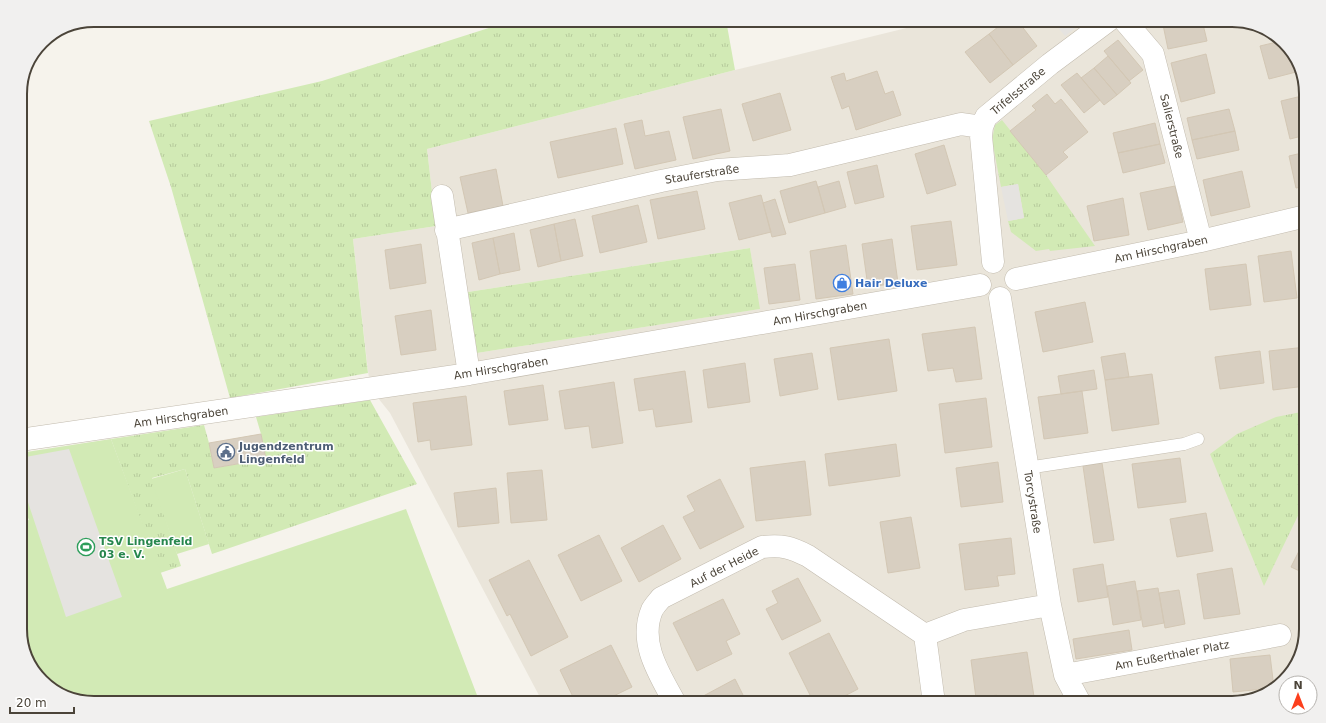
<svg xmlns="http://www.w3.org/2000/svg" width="1326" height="723" viewBox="0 0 1326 723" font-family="'DejaVu Sans',sans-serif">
<defs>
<pattern id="grass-tufts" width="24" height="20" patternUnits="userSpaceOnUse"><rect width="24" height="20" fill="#d2eab5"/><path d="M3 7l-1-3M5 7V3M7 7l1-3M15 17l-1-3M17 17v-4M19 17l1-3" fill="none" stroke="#b6ca9c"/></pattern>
</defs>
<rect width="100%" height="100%" fill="#f6f3ec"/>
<path fill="#eae5da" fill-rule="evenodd" d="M939,20h293l37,10 27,27 10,32v540l-10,37 -27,27 -37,10h-689l-153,-290 -20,-25 -17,-149 83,-13 -9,-77 308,-79zM750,248l9,61 -282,44 -9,-61z"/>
<path fill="url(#grass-tufts)" d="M514,20h212l9,50 -308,79 9,77 -83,13 15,134 -138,25 -59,-211 -22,-66 173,-40z
M1002,120l44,55 49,71 -45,5 -1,-2 -13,2 -25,-19 -3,-11 16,-3 -6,-34 -17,3 -9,-47 3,-15z
M750,248l10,61 -283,44 -9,-61z
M370,400l47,84 -205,70 -27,-85 -33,9 29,88 -21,7 -49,-134 93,-14 5,18 5,25 52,-9 -5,-25 -5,-17z
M1306,411v88l-42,87 -54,-132 27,-20 39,-17z"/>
<path fill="#d2eab5" d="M111,439l56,150 239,-80 74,194h-386l-37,-10 -27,-27 -10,-32v-112l9,-2 -9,-21v-46z
M185,469l24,75 -32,10 -26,-75z"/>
<path fill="#e5e3e0" d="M1060,20h26l-21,16 -10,-12z
M1018,184l6,34 -16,3 -7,-34z
M69,449l53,148 -56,20 -46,-139v-20z"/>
<path fill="#d8cfc1" stroke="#d3c7b4" d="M1007,20h10l20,26 -24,19 -24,-31z
M1162,20h40l5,21 -39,8z
M989,34l24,31 -23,18 -25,-31z
M1118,40l25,30 -14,11 -25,-30z
M1281,41l15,16 4,14 -31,8 -9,-33z
M1206,54l9,39 -34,9 -10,-39z
M1108,56l23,27 -14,12 -23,-27z
M1094,68l23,27 -13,10 -23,-27z
M877,71l8,23 8,-3 8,24 -45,15 -7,-24 -7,3 -11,-32 13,-4 2,8z
M1077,73l23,27 -16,13 -23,-28z
M780,93l11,37 -38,11 -11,-37z
M1047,94l8,10 6,-5 27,33 -25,20 5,5 -22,18 -36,-44 26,-21 -4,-4z
M1306,95v40l-16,4 -9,-38z
M721,109l9,42 -37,8 -10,-42z
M1229,109l6,22 -43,9 -5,-22z
M642,120l3,16 24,-5 7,29 -41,9 -11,-45z
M1155,123l5,21 -42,9 -5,-20z
M616,128l7,36 -65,14 -8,-36z
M1235,131l4,19 -42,9 -5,-19z
M1160,144l5,19 -42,10 -5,-20z
M944,145l12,40 -29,9 -12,-40z
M1306,152v34l-10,2 -7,-32z
M877,165l7,32 -29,7 -8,-32z
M496,169l7,37 -35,7 -8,-36z
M1242,171l8,36 -39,9 -8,-36z
M816,181l9,32 -36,10 -9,-32z
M839,181l7,26 -21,6 -7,-26z
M1175,186l8,36 -35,8 -8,-37z
M697,191l8,38 -47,10 -8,-39z
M761,195l10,37 -32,8 -10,-37z
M1123,198l6,37 -35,6 -7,-35z
M775,199l11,35 -14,3 -9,-34z
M638,205l9,37 -47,11 -8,-37z
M575,219l8,37 -22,5 -7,-37z
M951,221l6,44 -40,5 -6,-44z
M554,224l7,37 -23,6 -8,-37z
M514,233l6,37 -20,4 -7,-36z
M493,238l7,36 -21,6 -7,-37z
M892,239l6,44 -30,4 -6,-43z
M421,244l5,39 -36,6 -5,-39z
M846,245l7,49 -37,5 -6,-48z
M1291,251l6,47 -33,4 -6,-46z
M795,264l5,36 -31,4 -5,-36z
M1246,264l5,41 -41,5 -5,-41z
M1085,302l8,40 -50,10 -8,-40z
M431,310l5,40 -35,5 -6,-39z
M975,327l7,52 -26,3 -3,-14 -25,3 -6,-37z
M889,339l8,52 -59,9 -8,-52z
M1306,347v39l-33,4 -4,-39z
M1260,351l4,32 -44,6 -5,-32z
M812,353l6,36 -38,7 -6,-37z
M1125,353l4,24 -24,3 -4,-23z
M745,363l5,39 -42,6 -5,-38z
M1094,370l3,19 -36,5 -3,-18z
M685,371l7,51 -36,5 -3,-18 -14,2 -5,-32z
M1152,374l7,50 -47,7 -7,-51z
M614,382l9,61 -31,5 -3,-22 -24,3 -6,-38z
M543,385l5,35 -39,5 -5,-34z
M1082,391l6,42 -44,6 -6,-42z
M466,396l6,49 -41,5 -1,-10 -12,2 -5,-39z
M986,398l6,49 -47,6 -6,-49z
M261,434l5,25 -52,9 -5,-25z
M896,444l4,32 -71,10 -4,-32z
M1180,458l6,44 -48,6 -6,-44z
M805,461l6,54 -55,6 -6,-53z
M998,462l5,40 -42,5 -5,-39z
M1102,463l12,77 -20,3 -11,-77z
M542,470l5,50 -36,3 -4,-50z
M720,479l24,48 -44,22 -17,-32 12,-6 -8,-15z
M496,488l3,35 -41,4 -4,-34z
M1206,513l7,38 -36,6 -7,-38z
M911,517l9,51 -32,5 -8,-51z
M663,525l18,34 -42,23 -18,-34z
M599,535l23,46 -41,20 -23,-46z
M1306,537v37l-15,-7z
M1011,538l4,36 -18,2 2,10 -34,4 -6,-46z
M529,560l39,77 -37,19 -21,-42 -3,2 -18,-36z
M1103,564l5,33 -30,5 -5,-33z
M1232,568l8,46 -36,5 -7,-45z
M798,578l23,43 -39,19 -16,-31 12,-6 -6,-12z
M1135,581l6,39 -28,5 -6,-39z
M1158,588l6,35 -21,4 -6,-36z
M1179,590l6,34 -20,4 -6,-35z
M723,599l17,35 -14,7 6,13 -35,17 -24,-48z
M1129,630l3,20 -56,9 -3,-20z
M829,633l29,56 -27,14h-17l-25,-50z
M611,645l21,42 -33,16h-23l-16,-33z
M1027,652l8,51h-37l-1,-8 -21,3 -5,-38z
M1270,655l4,33 -41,4 -3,-33z
M735,679l12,24h-52l-1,-2z
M149,698l2,5h-14z"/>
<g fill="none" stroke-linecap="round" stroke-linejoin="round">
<defs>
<path id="service" d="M1027,468l157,-24 14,-5"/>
<path id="minor" d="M1124,20l29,34 48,187
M442,196l27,178
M446,230l215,-49 56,-11 73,-5 171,-41 21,3
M993,262l-12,-126 1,-9 4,-10 64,-53 59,-44
M1016,279l185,-38 105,-25
M1000,298l50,307 15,70 15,28
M20,440l449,-66 511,-89
M925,635l39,-15 86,-15
M1065,675l215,-40
M675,703c-15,-28 -37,-60 -23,-93 2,-4 6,-8 9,-12l101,-51c21,-2 28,0 46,9l117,79 9,68"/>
</defs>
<use href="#service" stroke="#c2bbae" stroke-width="13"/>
<use href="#minor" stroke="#c2bbae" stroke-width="23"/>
<use href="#service" stroke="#fff" stroke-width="12"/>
<use href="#minor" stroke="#fff" stroke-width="22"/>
</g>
<defs>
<symbol id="shop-ring" viewBox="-11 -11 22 22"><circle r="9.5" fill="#fff" stroke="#3f7fe0" stroke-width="1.5"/><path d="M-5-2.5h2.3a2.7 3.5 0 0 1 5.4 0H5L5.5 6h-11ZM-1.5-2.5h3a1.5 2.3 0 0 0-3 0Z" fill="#3f7fe0"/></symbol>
<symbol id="civic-ring" viewBox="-11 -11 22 22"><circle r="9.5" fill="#fff" stroke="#5c6f8a" stroke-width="1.5"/><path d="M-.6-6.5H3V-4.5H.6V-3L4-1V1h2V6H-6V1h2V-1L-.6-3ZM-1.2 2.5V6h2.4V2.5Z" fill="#5c6f8a"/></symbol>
<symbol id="stadium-ring" viewBox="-11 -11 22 22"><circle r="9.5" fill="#fff" stroke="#2e9e5b" stroke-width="1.5"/><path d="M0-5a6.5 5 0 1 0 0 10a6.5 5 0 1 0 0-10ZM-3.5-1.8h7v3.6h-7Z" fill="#2e9e5b"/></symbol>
</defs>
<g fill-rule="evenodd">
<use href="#shop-ring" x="832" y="273" width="20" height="20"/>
<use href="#civic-ring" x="216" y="442" width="20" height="20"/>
<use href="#stadium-ring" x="76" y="537" width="20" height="20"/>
</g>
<g text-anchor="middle" stroke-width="3" stroke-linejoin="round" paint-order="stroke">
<g font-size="11" fill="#4b4439" stroke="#fff">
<text transform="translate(1018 91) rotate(-40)" y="4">Trifelsstraße</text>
<text transform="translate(1172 126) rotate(76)" y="4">Salierstraße</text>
<text transform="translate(702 174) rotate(-9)" y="4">Stauferstraße</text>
<text transform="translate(1161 249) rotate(-12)" y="4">Am Hirschgraben</text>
<text transform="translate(820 313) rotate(-10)" y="4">Am Hirschgraben</text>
<text transform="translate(501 368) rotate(-9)" y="4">Am Hirschgraben</text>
<text transform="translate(181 417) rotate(-8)" y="4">Am Hirschgraben</text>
<text transform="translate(1033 502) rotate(81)" y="4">Torcystraße</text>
<text transform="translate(724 567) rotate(-27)" y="4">Auf der Heide</text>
<text transform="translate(1172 655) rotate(-11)" y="4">Am Eußerthaler Platz</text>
</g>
<g font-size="11" font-weight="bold" fill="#366cbe" stroke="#fff" text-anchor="start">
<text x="855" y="287">Hair Deluxe</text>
</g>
<g font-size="11" font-weight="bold" fill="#4e5e75" stroke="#fff" text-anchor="start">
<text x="239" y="450">Jugendzentrum<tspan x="239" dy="13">Lingenfeld</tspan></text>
</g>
<g font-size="11" font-weight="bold" fill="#27864d" stroke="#fff" text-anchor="start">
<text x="99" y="545">TSV Lingenfeld<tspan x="99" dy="13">03 e. V.</tspan></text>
</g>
</g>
<path d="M0 0H1326V723H0ZM94 27H1232A67 67 0 0 1 1299 94V629A67 67 0 0 1 1232 696H94A67 67 0 0 1 27 629V94A67 67 0 0 1 94 27Z" fill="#f1f0ef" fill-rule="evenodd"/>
<path fill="none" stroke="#4b4439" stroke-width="2" d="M94 27H1232A67 67 0 0 1 1299 94V629A67 67 0 0 1 1232 696H94A67 67 0 0 1 27 629V94A67 67 0 0 1 94 27Z"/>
<g transform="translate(1298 695)"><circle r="19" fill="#ffffff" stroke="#b7b4b0"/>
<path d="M0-3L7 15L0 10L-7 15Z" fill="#fc3f1d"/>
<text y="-6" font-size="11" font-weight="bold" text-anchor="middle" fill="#4b4439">N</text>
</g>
<path d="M10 707v6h64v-6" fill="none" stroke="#4b4439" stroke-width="2"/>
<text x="16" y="707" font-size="12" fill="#4b4439" stroke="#ffffff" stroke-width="3" paint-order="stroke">20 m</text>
</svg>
